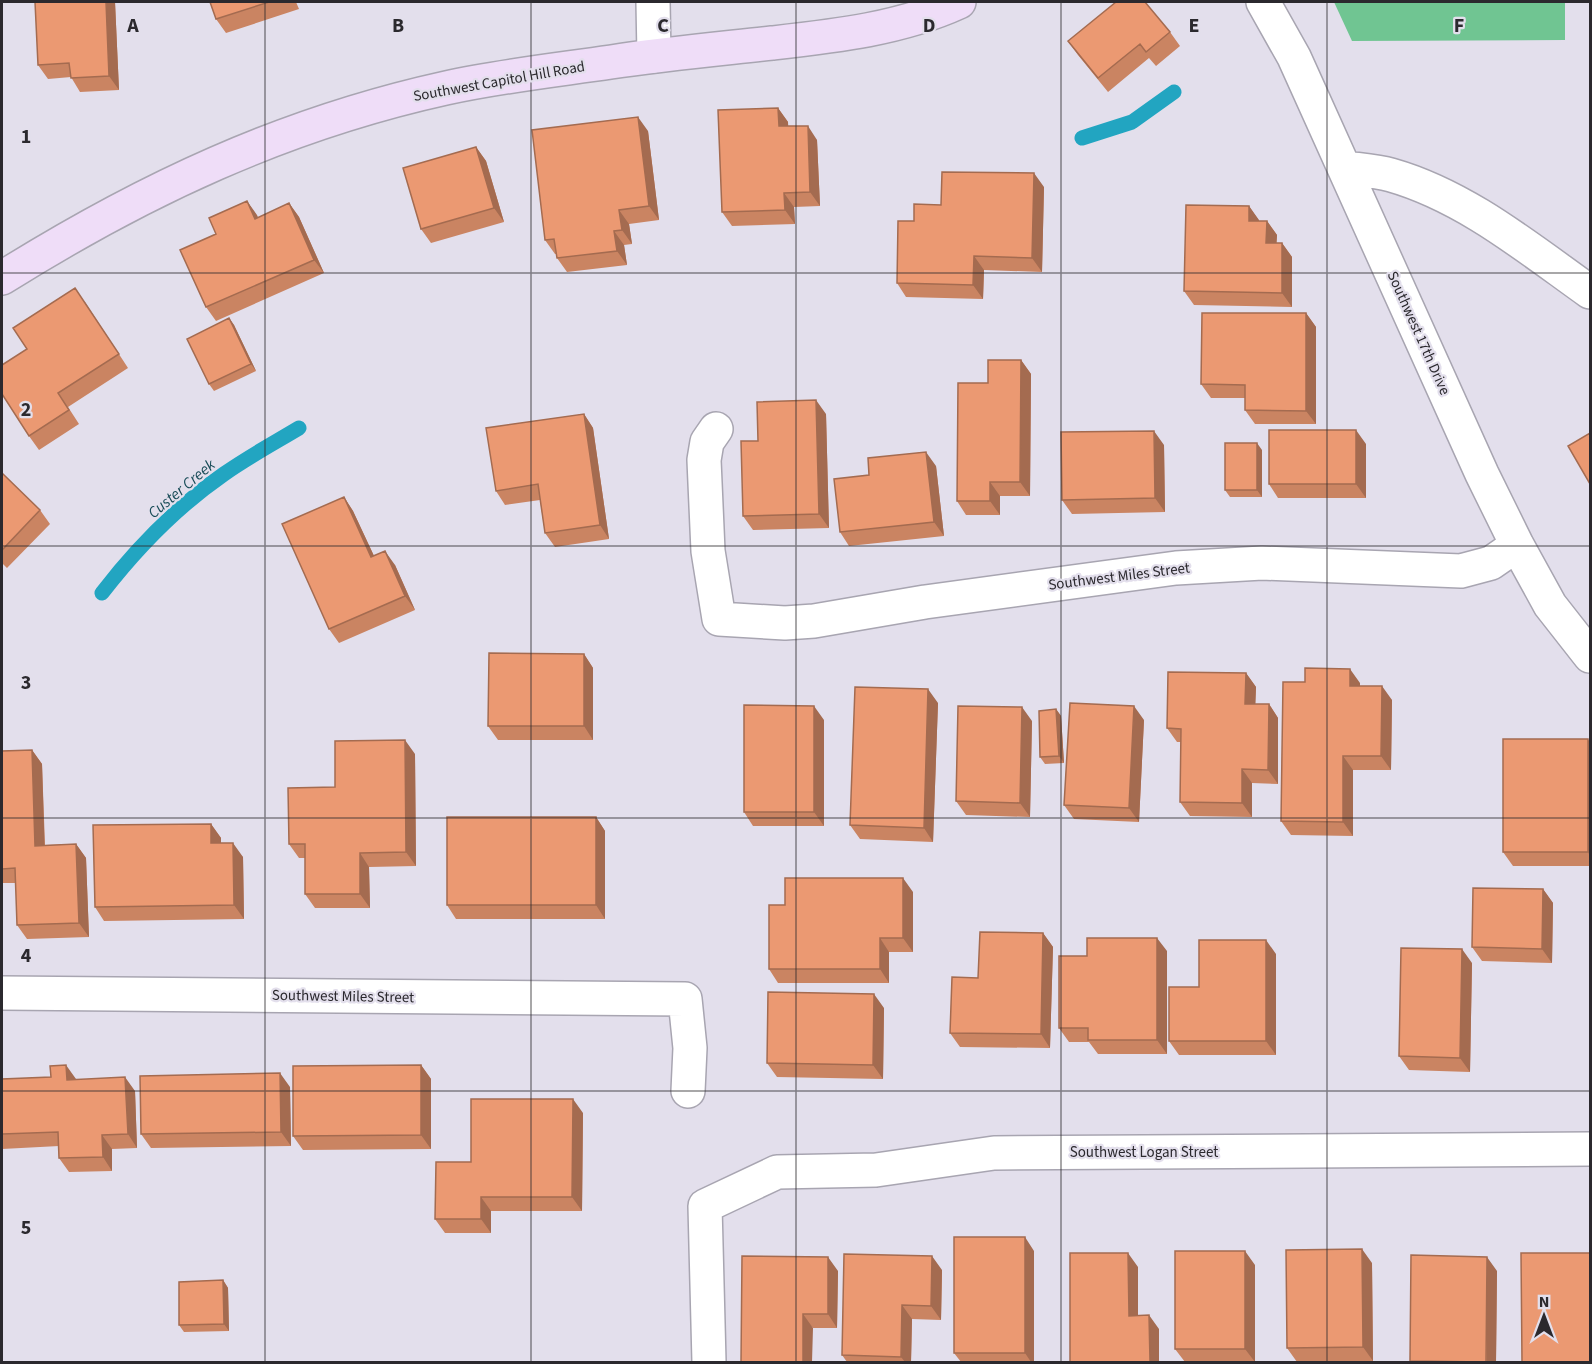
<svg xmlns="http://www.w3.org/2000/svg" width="1592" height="1364" viewBox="0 0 1592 1364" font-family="'Source Sans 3',sans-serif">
<rect width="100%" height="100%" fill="#e3dfec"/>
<path fill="#70c592" d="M1334,2h231v38l-213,1z"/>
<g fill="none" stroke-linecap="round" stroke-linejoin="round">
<path stroke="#22a5c1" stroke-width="15" d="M1082,138l50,-16 42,-30
M102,593c34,-44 76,-87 122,-119 24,-17 50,-31 75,-46"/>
<defs>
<path id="street" d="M653,2l1,54
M1263,2l31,55 188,417 35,71 33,60 40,51
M1345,168c15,2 32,3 46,7 74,21 137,73 199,117
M716,429l-9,13 -3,18 4,91 11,68 66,4 29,-2 111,-19 251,-34 86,-5 199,8 30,-8 26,-18
M2,993l683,6 5,49 -2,43
M709,1362l-4,-156 72,-34 99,-2 118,-17 596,-4"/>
<path id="secondary" d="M2,278c141,-88 281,-154 444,-190 54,-12 110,-18 165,-26 53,-8 107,-13 161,-19 63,-7 128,-14 187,-41"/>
</defs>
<use href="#street" stroke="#a8a5b1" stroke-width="36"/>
<use href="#secondary" stroke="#a8a5b1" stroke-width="36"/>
<use href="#street" stroke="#fff" stroke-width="33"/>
<use href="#secondary" stroke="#efddf8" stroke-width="33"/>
</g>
<path fill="#ca8462" d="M115,2l4,88 -39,2 -9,-15 -23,2 -10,-14z
M210,2h86l3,7 -73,24 -10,-14z
M1170,32l10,14 -24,20 -7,-8 -41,34 -30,-37 -10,-14z
M778,108l10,14v4l29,14 3,66 -26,1 1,17 -63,2 -10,-14z
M648,131l11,89 -30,4 3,20 -8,1 3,20 -60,7 -10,-14 -1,-4h-1l-10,-14z
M476,147l10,14 18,61 -73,21 -10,-14z
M1044,187l-2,85 -58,-2 -1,29 -77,-2 -9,-14 17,-62 27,-16z
M247,201l11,17 31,-15 10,14 25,56 -108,48 -10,-14 10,-73z
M1249,206l10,15h8l10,14 -1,8h6l10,14v50l-98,-2 -10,-14z
M85,302l43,66 -60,39 11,17 -40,26 -10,-14 -2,-87z
M1306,313l10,14v97h-61l-10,-14v-12h-34l-10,-14z
M229,318l5,7 22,46 -42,20 -5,-7z
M1021,360l10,14 -1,122h-30v19h-34l-9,-14 31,-118z
M584,414l9,14 16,111 -54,8 -10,-14 -5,-33 -35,5 -9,-14z
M826,414l3,114 -76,2 -10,-14 15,-75z
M1366,444v54h-88l-9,-14z
M1164,445l1,67 -93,2 -10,-14z
M1262,450v47h-32l-5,-7z
M936,466l8,70 -95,10 -9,-14z
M2,473l38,37 10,14 -43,44 -5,-5z
M344,497l9,14 21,45 21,9 20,45 -76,33 -10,-14z
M584,654l9,14v72h-95l-10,-14z
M1246,673l10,14 -1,17h14l9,14v66l-26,-1v34l-62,-1 -10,-14 1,-60h-4l-10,-14z
M1360,683v3l32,14 -1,70h-38v66l-62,-1 -10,-14z
M938,703l-5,139 -73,-3 -10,-14z
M1056,709l5,7 3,47 -19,1 -5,-7z
M824,720v106h-71l-9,-14z
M1144,720l-5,102 -65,-3 -10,-14z
M1032,721l-2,96 -64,-2 -10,-14z
M1590,743v123h-77l-10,-14z
M32,750l10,14 3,81 31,-1 10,14 3,79 -62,2 -10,-14 -1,-42h-14v-132z
M415,754l1,112 -47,1 1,41h-55l-10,-14v-36h-6l-10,-14z
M596,817l9,14v88h-149l-9,-14z
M211,824l10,14v5l22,14 1,62 -140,2 -9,-14z
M1543,889l10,14 -1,60 -70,-2 -10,-14z
M913,892v60h-24v31h-111l-9,-14 16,-64z
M1043,933l10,14 -3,101 -90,-1 -10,-14 28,-55z
M1167,951v103h-69l-9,-12h-20l-10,-14 28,-72z
M1276,954v101h-97l-10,-14 30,-54z
M1472,963l-2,109 -61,-2 -10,-14z
M884,1008l-1,71 -106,-2 -10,-14z
M421,1065l10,14v70l-128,1 -10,-14z
M51,1077l25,2 59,12 2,57 -25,1v22l-43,1 -10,-14v-12l-57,3v-70z
M290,1087l1,59 -140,2 -10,-14z
M583,1113l-1,98h-91v22h-46l-10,-14 36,-57z
M1034,1251v111h-73l-7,-9z
M742,1256l96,15 -1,57h-24z
M1372,1263l1,98 -76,1 -10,-14z
M1255,1265v97h-70l-10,-13z
M942,1270l-1,50 -29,-1 -1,43h-64l-5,-7z
M1497,1271l-1,91h-85l-1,-1z
M223,1280l5,8 1,43 -45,1 -5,-7z"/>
<path fill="#a46b50" d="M106,2h9l4,88 -10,-14z
M778,108l10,14 1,18 -10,-14z
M638,117l10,14 11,89 -10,-14z
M808,126l9,14 3,66 -10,-14z
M476,147l10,14 18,61 -10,-14z
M1034,173l10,14 -2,85 -10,-14z
M784,193l10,14 1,17 -10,-14z
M247,201l10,14 8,18 -10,-14z
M289,203l10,14 25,56 -10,-13z
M1249,206l10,14 -1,15 -9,-14z
M619,210l10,14 3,20 -10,-14z
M1267,221l10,14 -1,22 -10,-14z
M614,231l10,14 3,20 -10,-14z
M1282,243l10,14v50l-10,-14z
M974,256l10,14 -1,29 -10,-14z
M1306,313l10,14v97l-10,-13z
M229,318l5,7 22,46 -5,-7z
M1021,360l10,14 -1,122 -10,-14z
M816,400l10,14 3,114 -10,-14z
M584,414l9,14 16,111 -9,-14z
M1356,430l10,14v54l-10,-14z
M1154,431l10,14 1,67 -10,-14z
M1257,443l5,7v47l-5,-7z
M926,452l10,14 8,70 -10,-14z
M990,482l10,14v19l-10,-14z
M344,497l9,14 28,60 -10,-14z
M385,551l10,14 20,45 -10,-14z
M584,654l9,14v72l-9,-14z
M1350,669l10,14v17l-10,-14z
M1246,673l10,14 -1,31 -10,-14z
M1382,686l10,14 -1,70 -10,-14z
M928,689l10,14 -5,139 -9,-14z
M1269,704l9,14v66l-10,-14z
M814,706l10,14v106l-10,-14z
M1134,706l10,14 -5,102 -10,-14z
M1022,707l10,14 -2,96 -10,-14z
M1056,709l5,7 3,47 -5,-7z
M1588,739l2,4v113l-2,-4z
M405,740l10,14 1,112 -10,-14z
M32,750l10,14 3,96 -10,-14z
M1343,756l10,14v66l-10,-14z
M1242,769l10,14v34l-10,-14z
M596,817l9,14v88l-9,-14z
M211,824l10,14v19l-10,-14z
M233,843l10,14 1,62 -10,-14z
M76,844l10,14 3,79 -10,-14z
M360,853l9,14 1,41 -10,-14z
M903,878l10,14v60l-10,-14z
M1543,889l10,14 -1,60 -10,-14z
M1043,933l10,14 -3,101 -9,-14z
M880,938l9,14v31l-9,-14z
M1157,938l10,13v103l-10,-14z
M1266,940l10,14v101l-10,-14z
M1462,949l10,14 -2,109 -10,-14z
M874,994l10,14 -1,71 -10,-14z
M66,1065l10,14 -9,1z
M421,1065l10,14v70l-10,-14z
M280,1073l10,14 1,59 -10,-14z
M125,1077l10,14 2,57 -9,-14z
M573,1099l10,14 -1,98 -10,-14z
M102,1135l10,14v22l-9,-14z
M481,1197l10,14v22l-10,-14z
M1025,1237l9,14v111h-3l-6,-9z
M1362,1249l10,14 1,98 -10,-14z
M1245,1251l10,14v97l-10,-13z
M1128,1253l10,14v63l-9,-14z
M932,1256l10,14 -1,50 -10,-14z
M828,1257l10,14 -1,57 -9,-14z
M1487,1257l10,14 -1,91h-9z
M223,1280l5,8 1,43 -5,-7z
M902,1305l10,14 -1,43h-6l-4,-5z
M803,1314l10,14 -1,34h-9z
M1149,1315l10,14v33h-9z"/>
<path fill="#eb9972" stroke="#a46b50" stroke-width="1.5" d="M35,2h71l3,74 -38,2 -2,-15 -31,2z
M210,2h59l-53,17z
M1116,2h29l25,30 -24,20 -6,-8 -42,34 -30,-37z
M778,108l1,18h29l2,66 -26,1 1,17 -63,2 -4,-102z
M638,117l11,89 -30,4 3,20 -8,1 3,20 -60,7 -3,-19 -9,1 -13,-110z
M476,147l18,61 -73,21 -18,-61z
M942,172l92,1 -2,85 -58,-2 -1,29 -76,-2 1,-62h16v-17l27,1z
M247,201l8,18 34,-16 25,57 -108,47 -26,-57 36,-16 -7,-16z
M1186,205l63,1v15h18l-1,22h16v50l-98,-2z
M75,288l44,66 -61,39 11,17 -40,26 -27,-42v-29l25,-16 -14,-21z
M1202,313h104v98l-61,-1v-25l-44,-1z
M229,318l22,46 -42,20 -22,-45z
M988,360h33l-1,122h-30v19h-33l1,-118h30z
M816,400l3,114 -76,2 -2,-75h17l-1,-39z
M584,414l16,111 -55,8 -7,-49 -42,7 -10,-63z
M1269,430h87v54h-87z
M1154,431l1,67 -93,2 -1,-68z
M1590,433v51l-22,-38z
M1225,443h32v47h-32z
M926,452l8,70 -94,10 -6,-53 35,-4 -1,-17z
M2,473l38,37 -38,40z
M344,497l27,60 14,-6 20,45 -76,33 -47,-105z
M489,653l95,1v72h-96z
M1305,668l45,1v17h32l-1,70h-38v66l-62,-1 2,-139h22z
M1168,672l78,1 -1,31h24l-1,66 -26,-1v34l-62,-1 1,-73 -14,-1z
M855,687l73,2 -4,139 -74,-3z
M1070,703l64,3 -5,102 -65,-3z
M744,705l70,1v106h-70z
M958,706l64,1 -2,96 -64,-2z
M1056,709l3,47 -19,1 -1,-46z
M1503,739h85v113h-85z
M405,740l1,112 -46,1v41h-55v-50h-16l-1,-56 47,-1v-46z
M32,750l3,96 41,-2 3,79 -62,2 -2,-57 -13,1v-118z
M447,817h149v88h-149z
M211,824v19h22l1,62 -139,2 -2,-82z
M785,878h118v60h-23v31h-111v-64h16z
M1473,888l70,1 -1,60 -70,-2z
M980,932l63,1 -2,101 -91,-1 2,-56 26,1z
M1087,938h70v102h-69v-12h-29v-72h28z
M1199,940h67v101h-97v-54h30z
M1401,948l61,1 -2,109 -61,-2z
M768,992l106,2 -1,71 -106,-2z
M66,1065l1,15 58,-3 3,57 -26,1 1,22 -44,1 -1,-26 -56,2v-55l49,-2 -1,-11z
M421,1065v70l-128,1v-70z
M280,1073l1,59 -140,2 -1,-58z
M471,1099h102l-1,98h-91v22h-46l1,-57h35z
M954,1237h71v116h-71z
M1362,1249l1,98 -76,1 -1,-98z
M1175,1251h70v98h-70z
M1070,1253h58l1,63 20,-1 1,47h-80z
M1521,1253h69v109h-68z
M844,1254l88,2 -1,50 -29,-1 -1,52 -59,-2z
M1411,1255l76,2 -1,105 -76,-1z
M742,1256l86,1v57h-25v48h-62z
M223,1280l1,44 -45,1v-43z"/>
<path fill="none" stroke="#2b292e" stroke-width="1.5" stroke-opacity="0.55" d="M265,2v1360M531,2v1360M796,2v1360M1061,2v1360M1327,2v1360M2,273h1588M2,546h1588M2,818h1588M2,1091h1588"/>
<g text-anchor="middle" stroke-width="4.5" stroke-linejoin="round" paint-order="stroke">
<g font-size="15" fill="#2b292e" stroke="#e3dfec">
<text transform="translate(499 81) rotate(-10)" y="5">Southwest Capitol Hill Road</text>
<text transform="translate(1419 333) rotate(66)" y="5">Southwest 17th Drive</text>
<text transform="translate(1119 576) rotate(-7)" y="5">Southwest Miles Street</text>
<text transform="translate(343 996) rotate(1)" y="5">Southwest Miles Street</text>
<text x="1144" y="1157">Southwest Logan Street</text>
</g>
<g font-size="16" font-style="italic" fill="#184b57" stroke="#e3dfec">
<text transform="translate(181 488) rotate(-40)" y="6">Custer Creek</text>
</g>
</g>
<g font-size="20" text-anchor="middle" font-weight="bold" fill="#2b292e" stroke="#e3dfec" stroke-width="4.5" stroke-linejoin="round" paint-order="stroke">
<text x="133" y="32">A</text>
<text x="398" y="32">B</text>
<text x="663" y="32">C</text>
<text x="929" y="32">D</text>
<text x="1194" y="32">E</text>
<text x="1459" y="32">F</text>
<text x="26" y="143">1</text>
<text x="26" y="416">2</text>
<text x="26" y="689">3</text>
<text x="26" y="962">4</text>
<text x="26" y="1234">5</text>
</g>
<rect width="1592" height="1364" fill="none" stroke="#2b292e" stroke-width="6"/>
<g transform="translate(1544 1316)" stroke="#e3dfec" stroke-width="4.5" paint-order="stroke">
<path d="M0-4.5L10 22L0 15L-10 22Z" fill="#2b292e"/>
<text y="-9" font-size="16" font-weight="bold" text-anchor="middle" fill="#2b292e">N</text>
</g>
</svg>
